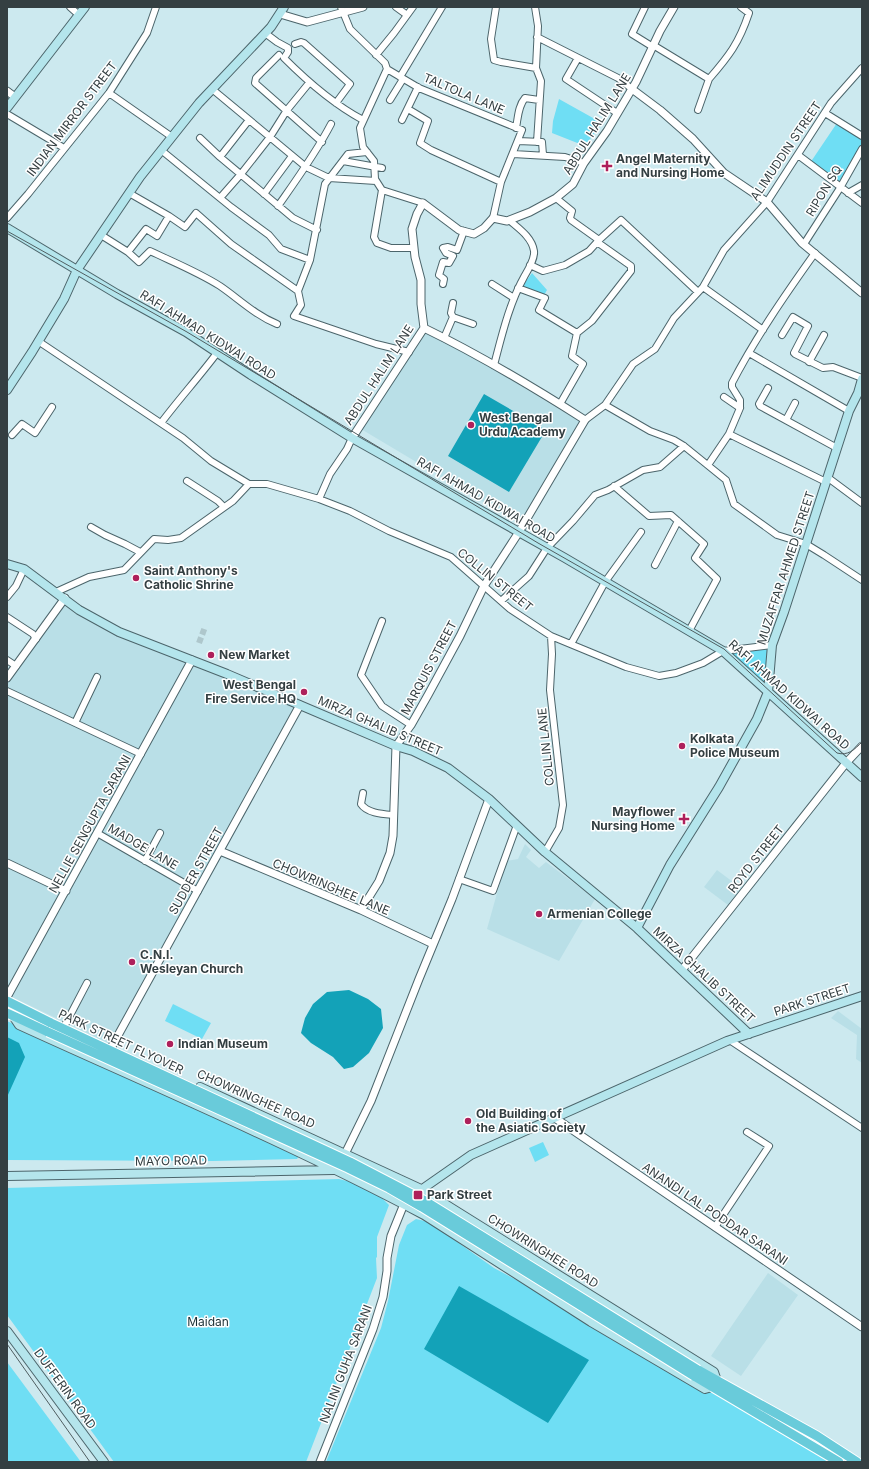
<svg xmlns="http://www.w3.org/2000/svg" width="869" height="1469" viewBox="0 0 869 1469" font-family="Inter,sans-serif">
<rect width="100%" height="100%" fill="#cce9ef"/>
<path fill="#b9dfe7" d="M424,331l45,23 111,68 -58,103 -161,-96z
M66,600l14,13 110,48 -183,329v-308z
M194,664l102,42 -186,338 -100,-48z
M525,844l6,6 -5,7 13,11 7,-6 49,37 -36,62 -72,-32 19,-68 12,-2z
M717,870l24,18 -13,17 -24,-18z
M838,1011l24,18v34l-6,-4 1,-24 -26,-17z
M768,1273l30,22 -57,81 -30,-20z"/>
<path fill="#6fdef4" d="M559,99l43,24 -17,23 -33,-13 1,-12z
M837,123l25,16v5l-23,38 -29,-19z
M532,273l15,17 -4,7 -22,-9z
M768,649l-2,38 -37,-35z
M173,1004l38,19 -9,16 -37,-18z
M7,1021l292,135 -2,3 -84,2 -206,-1z
M543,1142l6,13 -14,7 -6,-14z
M339,1179l16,4 20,8 14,14 -12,32v20l-1,1 1,20 -71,184h-192l-107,-147v-127z
M416,1219l13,3 65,46 133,71 208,123h-509l55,-134 7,-27 11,-56 8,-20z
M7,1362l74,100h-74z"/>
<path fill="#13a2b8" d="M484,394l62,36 -37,62 -61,-36z
M349,990l19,9 13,10 2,19 -14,25 -16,14 -9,2 -11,-12 -22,-14 -10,-10 4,-15 8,-14 14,-12z
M7,1037l12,6 6,14 -18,40z
M459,1286l130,74 -41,63 -124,-74z"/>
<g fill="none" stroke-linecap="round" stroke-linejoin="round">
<path stroke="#aec7cc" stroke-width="6" stroke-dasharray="6 3" stroke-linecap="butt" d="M199,643l6,-16"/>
<defs>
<path id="minor" d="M70,7l9,8
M341,7l9,22 35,34 2,6 32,19 103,42 -21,52 -8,36
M396,7l11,8
M496,7l-5,32 3,21 7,2 35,6
M535,7l3,19 -2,42 5,13 -4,61
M645,7l-13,27 21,13
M265,33l12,9 11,6v4l-4,6c24,24 49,46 79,62
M537,37l81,41 14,11
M295,44l6,-2 3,1 46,41 -14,19
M653,45l56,34c20,-23 30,-36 40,-66l-8,-6
M279,55l-23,23 -1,5 67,59
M376,55l18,-22 19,-26
M578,58l-12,21 51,34
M387,69l-27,59 3,19 11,14 1,18 7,11 41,13
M400,77l42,-70
M212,89l94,78 23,11 47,3
M109,93l63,44
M390,100l13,-21
M408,109l20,12 -8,22 11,7 70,32
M698,110l11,-31
M825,113l37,23
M7,114l57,34
M402,120l16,-33
M516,128c2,-10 2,-22 9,-30l14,2
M200,138l20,19 73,61 24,12
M518,141l24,1 1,13
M161,150l70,57 38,28 12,14 29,11
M367,152l-19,2 -23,30 -15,76 -12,31 3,14 -7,11 82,28 33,8
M513,154l52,3 19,6
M798,155l64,48
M220,157l29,-37
M343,161l39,7
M382,190l-8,47 3,6 14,5h23
M129,193l40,23
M848,193l14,-8
M264,194l28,-38
M220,198l21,-24 29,-37 17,-27 22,-27
M556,198l16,13 -2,7 1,2 28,20
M278,206c19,-27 38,-53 53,-82
M7,218l21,-24 81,-101 38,-60 9,-26
M101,235l27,17 11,10 11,-11c23,11 48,21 70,35 19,13 35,29 57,38
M804,244l36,-56 22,-39
M128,252l18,-23 11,7 12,-20 16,11 11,-14 35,31 67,47
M530,265l13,6 22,-6 24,-14 10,-11 22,-20 77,72
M443,284l1,-5 -5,-4 4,-13 6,1 4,-7 -7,-3 -3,-5 5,-1 9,3 7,-19
M492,284l22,14
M703,287l60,43
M518,288l27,10 -6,12 38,23
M453,317l-2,-4 2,-10
M782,335l11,-18 15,9 -14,27 1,1 28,14 10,-1 29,11
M444,338l9,-21 20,7
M38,341l145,97 28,23 38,23
M749,353l100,58
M809,362l15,-27
M494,365c8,-30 15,-61 30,-88 4,-7 11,-18 10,-26 -2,-14 -16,-23 -25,-31
M768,388l-9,16 1,2 77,42
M724,397l16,11
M560,404l23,-40 -11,-8 5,-23 15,-12 39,-50v-5l-34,-24
M605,405l45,26 24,9 10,6 42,34 8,24 43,31 29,9 18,11 38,25
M585,420l20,-15 28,-41 22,-15 19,-31 29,-31 21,-37 43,-48 64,-99 31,-35
M786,420l9,-17
M161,423c18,-24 38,-46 56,-70
M729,434l97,48
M12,435l10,-11 13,9 17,-26
M708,465l21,-31 11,-26v-8l-8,-13v-4c24,-46 53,-88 83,-130
M827,477l35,26
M187,481l31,20 6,6
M249,484h18l52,15 31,12 39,20 62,26 59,52 41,27 75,31 33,9 17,-3 27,-10 20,-12 49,-6
M614,486l35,30 22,-1 33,29 -9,14 22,21 -28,52
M319,499l11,-25 17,-25 5,-11
M91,527l14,8 20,9 15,8
M655,565l23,-44
M56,592l33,-15 35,-7 30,-31 14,1 13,-2 52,-37 16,-17
M7,597l9,-11 8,-17
M501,601l28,-25 18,-28 26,-27 22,-26 13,-5 35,-20 17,-3 24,-21
M7,617l26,17 3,5
M382,621l-21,54 21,31 29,19
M571,644l34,-62 36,-50
M7,660l9,6
M7,691l134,63
M75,723l22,-46
M363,793l-2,11c6,9 21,10 32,11
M97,833l101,58
M545,852l14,-24 4,-23 -13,-115 2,-36 -1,-18
M145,861l15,-28
M459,879l34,12 24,-66
M65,1025l22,-42
M731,1041l131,87
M715,1227l54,-81 -22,-14"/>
<path id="tertiary" d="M280,14l27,8 56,-15
M632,89l28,21 33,29 31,34 43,29 35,41 60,50
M7,91l8,6
M352,438l72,-110 -3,-24v-24l-6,-23 -3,-28 5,-15 6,-11 36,27 15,4 10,-6 9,-10 14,3 23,-9 26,-14 17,-14 11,-21 23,-32 29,-49 24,-51 14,-24
M7,678l58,-80
M220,851l141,59 72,34
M7,863l59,28
M361,910l18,-29 11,-28 3,-17 3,-90 15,-21 17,-30 32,-59 24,-50 35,-54 66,-112c-52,-33 -105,-65 -161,-92
M682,970l164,-207 16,-17
M7,997l185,-337
M111,1048l189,-343
M555,1118l307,209
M343,1158l28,-57 48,-122 33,-80 37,-100
M320,1462l53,-133 10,-32 4,-26v-13l4,-22 13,-32"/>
<path id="secondary" d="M7,108l78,-101
M7,228l110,66 69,38 65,43 101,63 213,120 158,93 139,126
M7,390l25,-38 32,-53 13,-29 63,-93 59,-74 72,-76 13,-20
M7,564l17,5 55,41 40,22 108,42 169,72 17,5 35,17 41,31 56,53 92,76 112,106
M637,928l33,-63 49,-78 38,-68 11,-27 4,-47 12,-33 65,-201 9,-18 4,-14
M13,1016l6,9c136,62 273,120 405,190l167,107 114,67 7,-2
M200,1087l221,102 293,183 3,9
M7,1176l327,-6
M418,1192l53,-37 256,-114 135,-45
M7,1331l97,131"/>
<path id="primary" d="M7,1001l44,22
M7,1013l41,19
M698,1370l119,66 40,26
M694,1376l145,86"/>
</defs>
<use href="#minor" stroke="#4c656b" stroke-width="8"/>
<use href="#tertiary" stroke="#4c656b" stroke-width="9"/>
<use href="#secondary" stroke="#4c656b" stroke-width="10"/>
<use href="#primary" stroke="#fff" stroke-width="11"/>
<use href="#minor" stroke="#fff" stroke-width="6"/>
<use href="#tertiary" stroke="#fff" stroke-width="7"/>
<use href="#secondary" stroke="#b4e5ec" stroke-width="8"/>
<use href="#primary" stroke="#69cbda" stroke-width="9"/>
<path stroke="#505e61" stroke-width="1" d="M7,231l180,101 351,211 186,106 113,104c11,3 17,-3 25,-11
M7,1344l83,118"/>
<defs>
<path id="primary-bridge" d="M51,1023l299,139 75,39 273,169
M48,1032l300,136 41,20 33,19 272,169"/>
</defs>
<use href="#primary-bridge" stroke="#fff" stroke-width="11" stroke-linecap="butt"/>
<use href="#primary-bridge" stroke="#69cbda" stroke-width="9"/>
</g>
<g fill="#ae205b" stroke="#fff" stroke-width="1.5">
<path d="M605 160h4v4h4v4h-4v4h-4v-4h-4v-4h4z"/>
<circle cx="471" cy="425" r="4"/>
<circle cx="136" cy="578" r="4"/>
<circle cx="211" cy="655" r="4"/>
<circle cx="304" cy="692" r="4"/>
<circle cx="682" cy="746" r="4"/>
<path d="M682 813h4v4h4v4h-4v4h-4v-4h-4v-4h4z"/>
<circle cx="539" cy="914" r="4"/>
<circle cx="132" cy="962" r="4"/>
<circle cx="170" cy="1044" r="4"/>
<circle cx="468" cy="1121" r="4"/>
<rect x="413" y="1190" width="10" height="10" rx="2"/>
</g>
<g text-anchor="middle" stroke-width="3" stroke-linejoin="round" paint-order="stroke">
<g font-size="12" fill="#343f42" stroke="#fff">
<text transform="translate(464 94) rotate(23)" y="4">TALTOLA LANE</text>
<text transform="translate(72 119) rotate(-53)" y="4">INDIAN MIRROR STREET</text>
<text transform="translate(597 124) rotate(-58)" y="4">ABDUL HALIM LANE</text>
<text transform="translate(786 151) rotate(-56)" y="4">ALIMUDDIN STREET</text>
<text transform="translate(824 191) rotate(-59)" y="4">RIPON SQ</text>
<text transform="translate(208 335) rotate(32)" y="4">RAFI AHMAD KIDWAI ROAD</text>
<text transform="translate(379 375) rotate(-57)" y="4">ABDUL HALIM LANE</text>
<text transform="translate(486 500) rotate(30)" y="4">RAFI AHMAD KIDWAI ROAD</text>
<text transform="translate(786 568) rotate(-72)" y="4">MUZAFFAR AHMED STREET</text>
<text transform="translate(495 580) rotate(39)" y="4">COLLIN STREET</text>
<text transform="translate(429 668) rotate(-62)" y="4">MARQUIS STREET</text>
<text transform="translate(789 695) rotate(42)" y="4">RAFI AHMAD KIDWAI ROAD</text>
<text transform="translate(380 726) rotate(23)" y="4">MIRZA GHALIB STREET</text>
<text transform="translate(546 747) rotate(-96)" y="4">COLLIN LANE</text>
<text transform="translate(90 824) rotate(-61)" y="4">NELLIE SENGUPTA SARANI</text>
<text transform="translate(143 847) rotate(30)" y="4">MADGE LANE</text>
<text transform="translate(756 859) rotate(-52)" y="4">ROYD STREET</text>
<text transform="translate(196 871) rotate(-61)" y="4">SUDDER STREET</text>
<text transform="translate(331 887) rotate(23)" y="4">CHOWRINGHEE LANE</text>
<text transform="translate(704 975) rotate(43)" y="4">MIRZA GHALIB STREET</text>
<text transform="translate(812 1000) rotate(-18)" y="4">PARK STREET</text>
<text transform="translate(121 1042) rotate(25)" y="4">PARK STREET FLYOVER</text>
<text transform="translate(256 1099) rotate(24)" y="4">CHOWRINGHEE ROAD</text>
<text transform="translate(171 1161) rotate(-1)" y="4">MAYO ROAD</text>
<text transform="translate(715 1214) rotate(34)" y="4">ANANDI LAL PODDAR SARANI</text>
<text transform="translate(543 1251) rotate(32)" y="4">CHOWRINGHEE ROAD</text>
<text transform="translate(346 1364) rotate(-69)" y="4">NALINI GUHA SARANI</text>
<text transform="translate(65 1389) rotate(54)" y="4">DUFFERIN ROAD</text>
</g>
<g font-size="12" font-weight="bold" fill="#343f42" stroke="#fff" text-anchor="start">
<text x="616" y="163">Angel Maternity<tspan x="616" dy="14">and Nursing Home</tspan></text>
<text x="479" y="422">West Bengal<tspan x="479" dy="14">Urdu Academy</tspan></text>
<text x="144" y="575">Saint Anthony's<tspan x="144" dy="14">Catholic Shrine</tspan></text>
<text x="219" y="659">New Market</text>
<text x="296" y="689" text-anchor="end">West Bengal<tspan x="296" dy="14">Fire Service HQ</tspan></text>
<text x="690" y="743">Kolkata<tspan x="690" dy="14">Police Museum</tspan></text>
<text x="675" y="816" text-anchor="end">Mayflower<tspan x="675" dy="14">Nursing Home</tspan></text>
<text x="547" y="918">Armenian College</text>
<text x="140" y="959">C.N.I.<tspan x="140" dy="14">Wesleyan Church</tspan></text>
<text x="178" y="1048">Indian Museum</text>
<text x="476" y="1118">Old Building of<tspan x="476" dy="14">the Asiatic Society</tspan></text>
<text x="427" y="1199">Park Street</text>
</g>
<g font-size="12" fill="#1b3035" stroke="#fff">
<text x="208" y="1326">Maidan</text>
</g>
</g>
<rect width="869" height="1469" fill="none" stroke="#343f42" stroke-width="16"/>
</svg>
